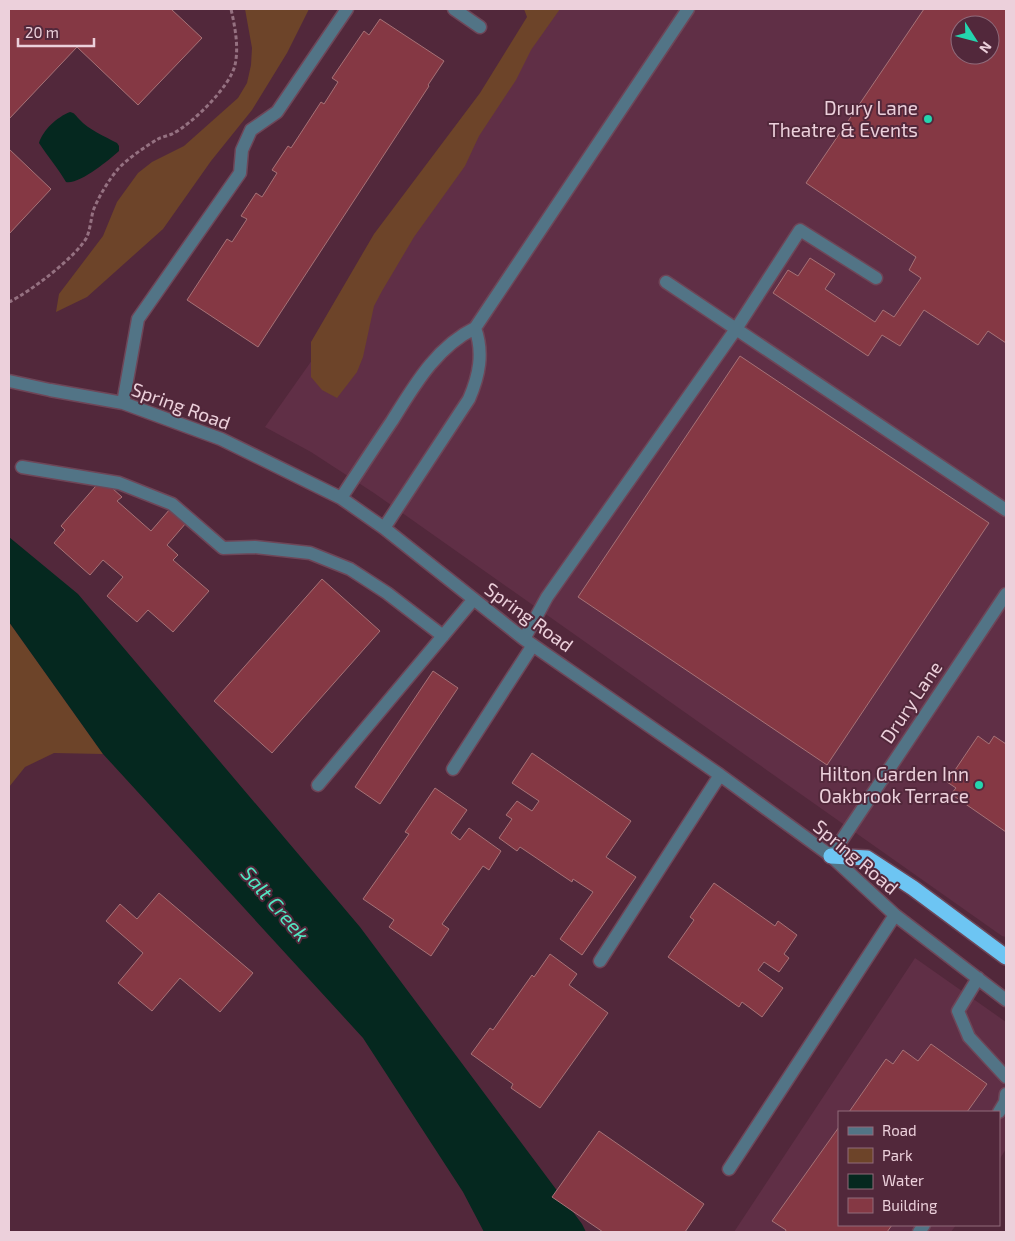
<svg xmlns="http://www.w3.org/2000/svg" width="1015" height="1241" viewBox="0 0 1015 1241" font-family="'Exo 2',sans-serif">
<rect width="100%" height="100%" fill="#52283b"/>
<path fill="#602f46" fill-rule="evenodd" d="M559,9h447v928l-4,-1 -628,-443 -63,-41 -46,-25zM960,25h30v30h-30z
M915,958l91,64v127l-7,11v-48h-160v113h117l-5,7h-217z"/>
<path fill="#6d4429" d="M245,9h64l-22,44 -35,57 -41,51 -48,68 -76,68 -31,15 3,-18 44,-58 14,-34 21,-29 14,-11 32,-16 54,-48 9,-15 4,-18 1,-17z
M524,9h36l-29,41 -15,30 -37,56 -14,30 -51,71 -32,54 -8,15 -11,51 -6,15 -20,26 -15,-8 -11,-13v-35l63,-108 106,-141 47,-76z
M9,622l94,132 -49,-1 -29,14 -16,20z"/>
<path fill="#05281f" d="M70,112c5,1 5,3 9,7 10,11 25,17 38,24l2,3v5c-10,9 -40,34 -53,31 -8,-14 -18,-25 -27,-39 4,-13 18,-26 31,-31z
M9,537l69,57 282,333 222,297 4,8h-102l-21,-40 -100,-154 -260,-284 -94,-132z"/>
<path fill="#853844" stroke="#a67277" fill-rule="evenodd" d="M9,9h162l31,29 -64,67 -61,-58 -68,72z
M924,9h82v334l-18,-12 -10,14 -54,-35 -24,36 -18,-11 -14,21 -95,-63 15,-23 10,6 12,-18 25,16 -10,15 50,33 8,-12 11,7 27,-39 -12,-8 7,-13 -110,-74zM960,25h30v30h-30z
M380,19l64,42 -16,24 1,1 -171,261 -71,-47 40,-61 5,3 15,-23 -6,-3 15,-23 6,4 15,-24 -5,-3 16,-24 3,2 30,-46 3,2 14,-22 -6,-4 32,-47 5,4z
M9,149l42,40 -42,45z
M740,356l249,167 -162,242 -249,-168z
M102,479l20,18 -5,4 34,30 19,-22 16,14 -19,22 11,10 -5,5 36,31 -36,41 -25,-22 -11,12 -30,-26 16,-19 -20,-17 -13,15 -36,-32 11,-13 -4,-4z
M322,579l58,52 -108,122 -58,-52z
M433,671l25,17 -78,116 -25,-17z
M978,736l11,8 5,-8 12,8v88l-55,-38 5,-6 -9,-6z
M532,753l99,68 -25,36 30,20 -54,78 -22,-16 33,-47 -20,-13 -1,3 -52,-35 -3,4 -18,-13 13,-19 -6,-4 11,-14 15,10 7,-10 -27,-18z
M435,788l32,22 -16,23 9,7 9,-12 32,23 -12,19 -6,-4 -41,58 7,5 -18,27 -42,-29 5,-7 -31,-21 46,-65 -4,-2z
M714,883l61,43 3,-5 19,14 -13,19 5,4 -10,14 -15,-10 -6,8 25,18 -21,29 -20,-15 -3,5 -71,-50 26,-37 -4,-3z
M159,893l94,80 -33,39 -40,-34 -28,33 -34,-28 25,-30 -37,-32 14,-17 17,15z
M550,954l27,20 -8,11 39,28 -68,95 -29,-20 2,-4 -42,-30 19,-26 3,2 39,-55 2,2z
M931,1044l56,40 -20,28h-118l37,-53 7,5 10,-14 15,11z
M839,1127v98h53l-5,7h-102l1,-2 -14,-9z
M599,1131l105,73 -19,28h-82l-51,-35z"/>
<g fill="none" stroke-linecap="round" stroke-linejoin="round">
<defs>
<path id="minor" d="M454,9l26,18
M666,282l340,228
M9,381l41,9 73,13 98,36 120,59 43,30 140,111 196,136 111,81 64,59 111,85
M123,403l15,-84 102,-146 2,-23 9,-20 26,-18 70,-103
M22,467l97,16 53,21 51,44 32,-1 55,6 40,16 37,24 56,43
M341,498c17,-26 34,-52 51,-77 22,-35 44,-74 83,-93l213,-319
M384,528l85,-129c10,-23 15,-46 6,-71
M524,639l23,-42 189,-268 64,-99 76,48
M453,769l80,-124
M318,785l155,-185
M831,856l175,-262
M600,961l120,-186
M978,978l-20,33 11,26 37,40
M999,1112l6,-10 1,-8
M729,1169l166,-254
M919,1232l5,-7"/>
<path id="highway" d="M831,856l36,2 46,30 93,69"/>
</defs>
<use href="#minor" stroke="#6e4658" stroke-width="15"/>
<use href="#highway" stroke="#6e4658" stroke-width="18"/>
<path stroke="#957181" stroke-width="3" stroke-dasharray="4 2.5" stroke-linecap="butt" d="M9,302c21,-10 67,-45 78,-65 3,-8 4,-17 6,-26 6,-15 15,-30 25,-42 9,-10 28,-23 40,-30 4,-2 9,-3 14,-5 20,-10 58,-47 63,-69 4,-18 0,-38 -4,-56"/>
<use href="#minor" stroke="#527486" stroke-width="12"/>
<use href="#highway" stroke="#6dc5f3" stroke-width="15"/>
</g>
<g fill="#24d5ae" stroke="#52283b" stroke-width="2">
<circle cx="928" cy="119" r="5"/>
<circle cx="979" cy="785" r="5"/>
</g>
<g text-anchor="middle" stroke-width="4" stroke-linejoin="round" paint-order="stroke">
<g font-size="19" fill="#ecd0db" stroke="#52283b" text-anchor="end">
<text x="918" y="115">Drury Lane<tspan x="918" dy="22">Theatre &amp; Events</tspan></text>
<text x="969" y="781">Hilton Garden Inn<tspan x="969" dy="22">Oakbrook Terrace</tspan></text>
</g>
<g font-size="19" fill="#ecd0db" stroke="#52283b">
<text transform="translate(181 406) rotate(20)" y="7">Spring Road</text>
<text transform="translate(529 617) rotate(36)" y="7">Spring Road</text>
<text transform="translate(911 702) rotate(-56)" y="7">Drury Lane</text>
<text transform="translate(856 857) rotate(40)" y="7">Spring Road</text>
</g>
<g font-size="20" font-style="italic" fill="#52e7c2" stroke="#52283b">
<text transform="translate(275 904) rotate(49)" y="7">Salt Creek</text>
</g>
</g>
<rect width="1015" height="1241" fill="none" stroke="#ecd0db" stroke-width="20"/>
<rect x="838" y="1111" width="162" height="115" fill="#52283b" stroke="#906b7b"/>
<rect x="848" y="1127" width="25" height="8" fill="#527486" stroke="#906b7b"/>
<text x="882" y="1136" font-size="15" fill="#ecd0db">Road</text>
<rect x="848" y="1148" width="25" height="15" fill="#6d4429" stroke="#906b7b"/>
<text x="882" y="1161" font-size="15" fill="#ecd0db">Park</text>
<rect x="848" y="1174" width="25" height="15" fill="#05281f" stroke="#906b7b"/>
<text x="882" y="1186" font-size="15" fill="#ecd0db">Water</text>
<rect x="848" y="1198" width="25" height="15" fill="#853844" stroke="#906b7b"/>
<text x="882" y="1211" font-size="15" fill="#ecd0db">Building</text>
<g transform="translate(975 40) rotate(126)"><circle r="24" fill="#52283b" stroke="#906b7b"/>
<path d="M0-4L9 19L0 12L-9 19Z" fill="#24d5ae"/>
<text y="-8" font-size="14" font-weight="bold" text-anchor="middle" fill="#ecd0db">N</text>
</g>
<path d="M18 38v8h76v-8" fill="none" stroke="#ecd0db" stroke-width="2.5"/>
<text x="25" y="38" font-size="15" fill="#ecd0db" stroke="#52283b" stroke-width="4" paint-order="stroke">20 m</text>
</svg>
